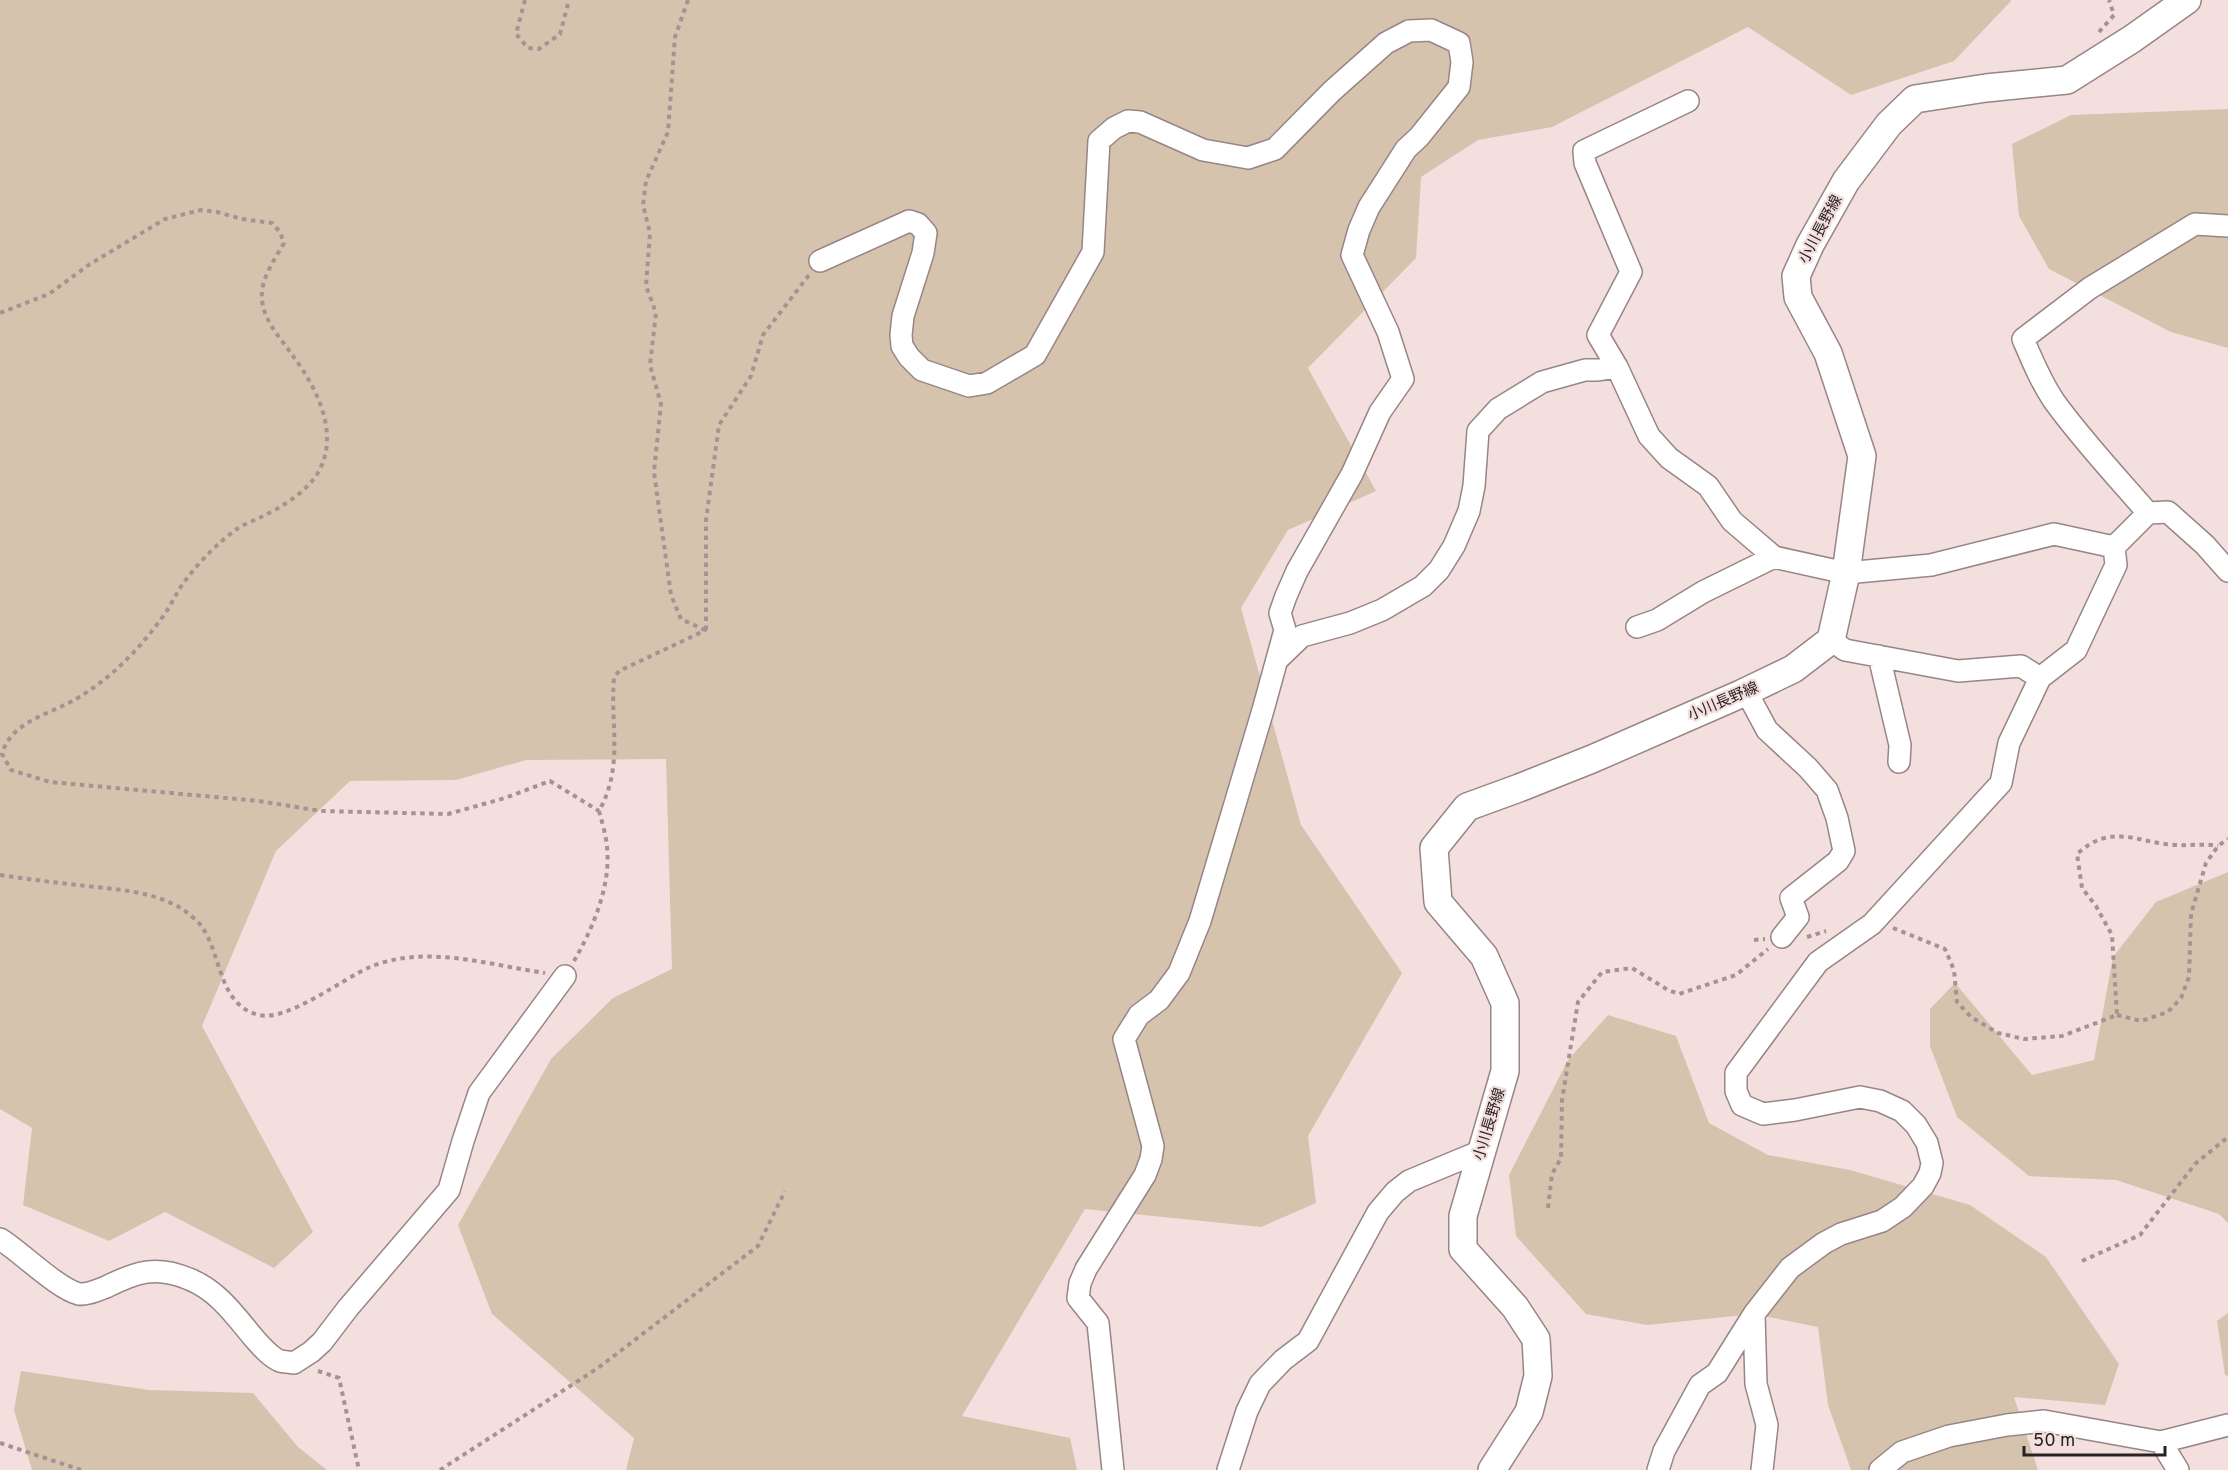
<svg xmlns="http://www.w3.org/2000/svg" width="2228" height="1470" viewBox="0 0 2228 1470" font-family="Overpass,'Noto Sans JP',sans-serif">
<rect width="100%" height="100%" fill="#f3dfde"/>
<path fill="#d6c3ae" d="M0,0h2011v1l-57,60 -103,34 -103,-68 -196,100 -74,13 -57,37 -5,81 -108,110 68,123 -88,39 -47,78 60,217 101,148 -94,163 8,67 -55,24 -176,-18 -123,207 108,22 7,32h-451l8,-32 -142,-124 -34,-89 93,-166 62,-61 59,-29 -6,-210 -140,1 -70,20 -106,1 -74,70 -74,175 111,206 -39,36 -109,-56 -56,29 -86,-36 9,-77 -32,-19z
M2228,109v239l-57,-16 -122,-63 -30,-53 -7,-72 59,-29z
M2228,872v351l-9,-9 -103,-34 -87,-4 -72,-59 -27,-71v-37l25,-26 77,92 62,-15 19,-103 43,-55z
M1608,1015l68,21 33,87 59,32 82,15 120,35 76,52 73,107 -14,41 -91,-8 24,73h-187l-23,-65 -10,-78 -64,-13 -107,11 -61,-11 -70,-78 -7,-61 59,-115z
M2228,1313v63l-3,-1 -8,-54z
M21,1371l128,19 104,3 45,54 29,23h-295l-18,-60z"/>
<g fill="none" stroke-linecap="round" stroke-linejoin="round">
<defs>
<path id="minor" d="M820,261l89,-40 9,3 8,9 -3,20 -20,63 -2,19 1,11 7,11 13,13 47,16 18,-3 48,-28 58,-103 6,-111 15,-13 14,-7 12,1 63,28 45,8 27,-9 57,-58 54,-48 23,-12 22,-1 28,13 3,19 -3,25 -40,50 -13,12 -37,58 -10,23 -7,25 36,77 15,47 -23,33 -28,62 -55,97 -11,25 -6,17 5,17 -22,80 -63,211 -21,52 -20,27 -20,15 -15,24 29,107 -2,13 -6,16 -59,94 -6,14 -2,15 20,25 15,147
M1617,367l-19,-32 33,-63 -46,-109 -1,-12 104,-50
M2148,513c-32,-37 -66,-73 -94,-112 -13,-19 -22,-41 -31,-62l67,-51 105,-64 33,2
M1637,627l20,-7 46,-28 71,-35
M1831,640l14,10 113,21 63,-5 19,12
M1879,656l21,89 -1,17
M1277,660l25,-24 48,-13 32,-13 41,-24 16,-16 15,-24 15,-35 5,-25 4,-55 20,-22 44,-27 43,-12h13l19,-3 32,69 20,22 39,28 24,35 42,36 72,16 85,-8 123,-31 60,13 34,-34 20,-1 37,33 23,26
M1746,691l21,39 41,38 19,22 10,28 7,33 -6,10 -47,37 7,19 -16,20
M0,1239c21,13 58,50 79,55 9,1 19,-4 27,-7 30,-15 50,-22 83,-8 28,11 45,35 64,58 7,8 17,20 27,24 4,1 10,1 14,2l17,-11 11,-10 26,-34 101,-118 14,-49 16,-48 86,-117
M1754,1314l2,70 11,41 -5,45
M2161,1442l67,-17
M1228,1470l19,-59 13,-27 23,-24 25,-19 70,-129 17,-20 14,-11 72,-30
M1658,1470l6,-19 36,-66 17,-12 37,-59 36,-46 34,-25 17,-9 41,-13 21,-14 20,-21 7,-13 2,-10 -5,-20 -11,-18 -14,-14 -22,-10 -20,-4 -65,13 -32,4 -21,-9 -6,-14v-18l82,-111 54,-38 129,-141 8,-40 31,-65 36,-28 40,-85 -2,-18
M1880,1470l22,-18 47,-16 58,-11 37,-4 117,21 17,28"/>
<path id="major" d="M1492,1470l37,-58 9,-36 -2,-37 -21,-32 -52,-58v-33l42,-145v-68l-21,-47 -46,-54 -4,-54 33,-41 52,-19 73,-29 151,-66 50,-24 38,-29 15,-67 16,-117 -34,-103 -30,-56 -2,-21 14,-31 36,-64 43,-57 26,-25 71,-11 81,-8 65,-41 55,-39"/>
</defs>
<use href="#minor" stroke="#988585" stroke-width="24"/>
<use href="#major" stroke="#988585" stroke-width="30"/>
<path stroke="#a39493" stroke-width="4" stroke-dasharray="4.5 4.5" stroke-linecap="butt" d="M525,0l-9,34 12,14 11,1 21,-15 9,-34
M688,0l-13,37 -7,95 -22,49 -3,24 7,28 -4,53 10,27 -6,52 11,39 -7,68 17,123 10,24 24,11
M2099,32l15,-17 -5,-15
M0,313l49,-19 41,-30 75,-45 36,-9 16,2 25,7 30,4 8,9 4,11c-8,14 -21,33 -22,49 -2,26 18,45 31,64 23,31 46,75 27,113 -11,22 -38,38 -59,48 -8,4 -17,7 -24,12 -21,15 -42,37 -57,59 -6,10 -11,21 -19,31 -23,32 -51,60 -85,80 -25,15 -65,22 -74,55l9,16 39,12 209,19 62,10 127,3 57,-16 45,-17 49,30
M706,630v-110l13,-95 32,-49 12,-41 46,-60
M0,875c26,4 51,7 77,10 34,4 75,5 105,24 7,5 16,12 20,18 20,28 16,78 57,88 28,7 85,-37 111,-48 56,-23 119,-2 175,6
M1893,928l52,21 9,21 3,32 14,15 27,16 26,6 38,-3 55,-21 -5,-80 -16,-29 -14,-18 -5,-34c35,-32 60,-11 98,-9 15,1 29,-2 43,1
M1807,937l19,-6
M1754,940l11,-1
M574,961c19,-33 37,-75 33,-114 -1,-12 -5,-25 -8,-36 25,-45 11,-85 15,-133l5,-7 87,-41
M2117,1015l24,6 27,-9 13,-14 8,-21 2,-63 15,-51 12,-17 10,-7
M1548,1208l4,-34 9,-16 1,-58 16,-98 24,-30 30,-4 36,22 11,4 57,-19 32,-26
M2082,1261l58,-26 55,-71 33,-27
M318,1371l21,7 20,92
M0,1443l81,27
M440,1470l158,-102 160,-122 27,-55"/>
<use href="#minor" stroke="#fff" stroke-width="21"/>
<use href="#major" stroke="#fff" stroke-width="27"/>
</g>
<g text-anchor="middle" stroke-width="4.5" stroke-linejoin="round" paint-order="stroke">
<g font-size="15" fill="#292222" stroke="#f3dfde">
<text transform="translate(1820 229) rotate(-62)" y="5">小川長野線</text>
<text transform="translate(1723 701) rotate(-23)" y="5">小川長野線</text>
<text transform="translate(1489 1124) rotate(-73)" y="5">小川長野線</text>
</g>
</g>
<path d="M2024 1446v9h141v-9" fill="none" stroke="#292222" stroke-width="3"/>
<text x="2033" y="1446" font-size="18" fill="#292222" stroke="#f3dfde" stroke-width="4.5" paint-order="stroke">50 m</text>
</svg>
